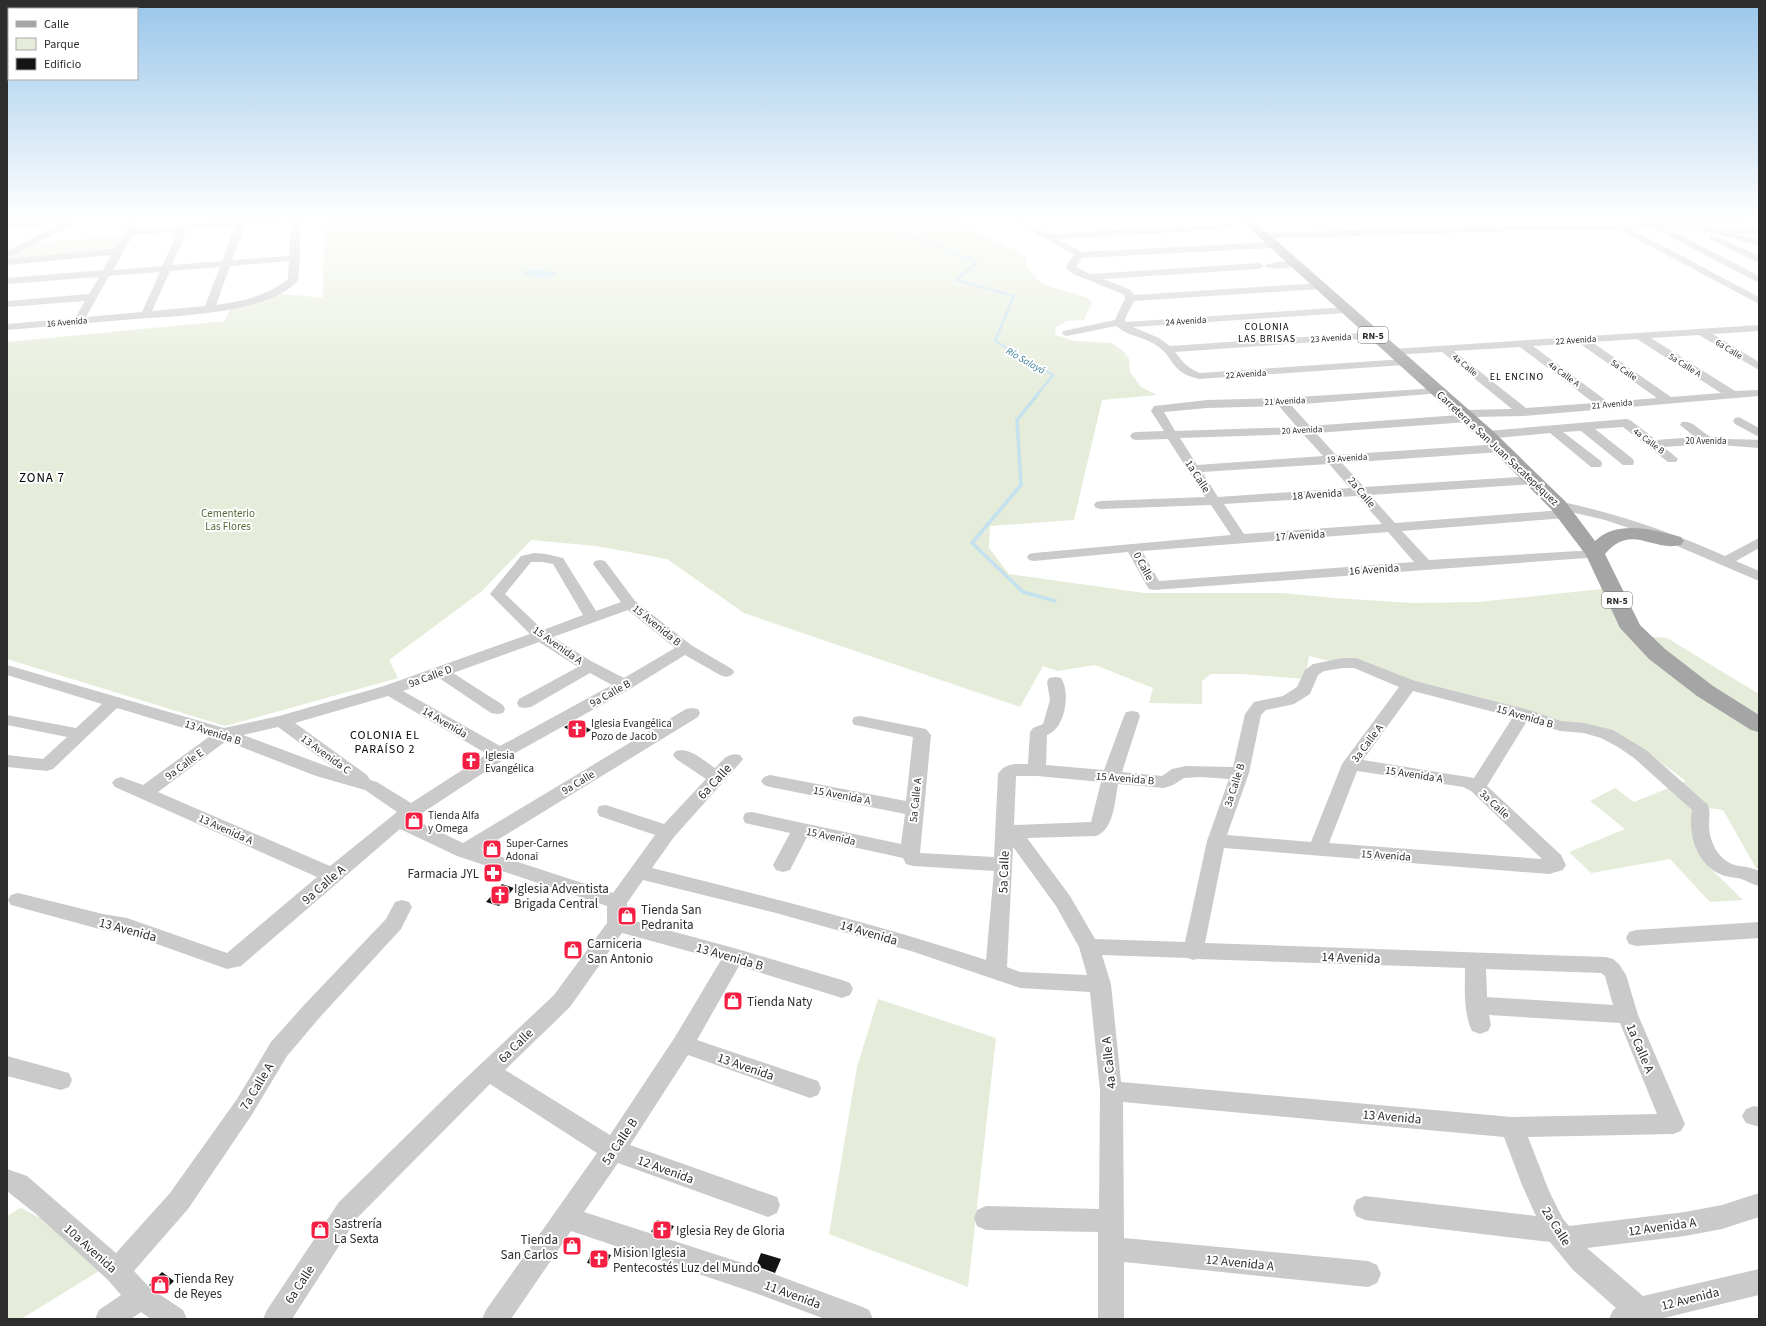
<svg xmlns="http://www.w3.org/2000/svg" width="1766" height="1326" viewBox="0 0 1766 1326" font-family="'Source Sans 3',sans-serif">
<rect width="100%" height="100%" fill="#fff"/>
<path fill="#e5ecd9" d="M324,220h630l74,37 -2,6c13,30 37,23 63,36l3,4 -8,17 -17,1 -11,6 -1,8 20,6 37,2 12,9 5,7 1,13 11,15 16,8 -55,5 -28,120 -84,6 -1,22 20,26 135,19h139l51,5 79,5 65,-1 124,-13 29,46 36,3 92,56v176l-3,-2 -33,-58 -15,-2 1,59 34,33 -33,2 -40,-43 -79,14 -22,-21 56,-23 -35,-28 25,-13 19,14 52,-21 -44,-32 -80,-27 -157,-43 -96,-23 -4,23 -63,-5h-31l-9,7v23l-53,-1 4,-15 -58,-23 -37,6 -15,-5 -23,41 -276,-94 -77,-54 -71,-13 -65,-6 -49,51 -93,69 9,18 -173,48 -218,-67v-317l218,-21 6,-14 46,-14 46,5z
M124,236l-9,15 -108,10v-3l30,-16z
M878,999l118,39 -28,249 -139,-53 28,-167z
M21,1208l40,21 43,39 -83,51h-14v-103z"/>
<path fill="#c3e1ee" d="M647,220h50l1,1 -5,6 -21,1 -22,-4z
M536,269l22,4c-8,7 -25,4 -35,1v-3z"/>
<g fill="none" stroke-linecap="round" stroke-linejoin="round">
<path stroke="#c3e1ee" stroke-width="2.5" d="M873,220l104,42 -21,18 58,16 -19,45 58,34 -16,20"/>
<path stroke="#c3e1ee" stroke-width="3.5" d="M1038,394l-21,26 4,65 -49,58 51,49 32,9"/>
</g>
<path fill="#141414" d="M576,721l15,9 -12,7 -15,-10z
M502,884l12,4 -15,18 -13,-4z
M570,944l11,3 -6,9 -11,-4z
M657,1220l17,6 -6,11 -17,-5z
M593,1250l18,5 -6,13 -18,-5z
M761,1253l20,6 -6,14 -19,-7z
M162,1272l12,9 -13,13 -12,-9z"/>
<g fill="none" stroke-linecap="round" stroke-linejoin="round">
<path fill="#cacaca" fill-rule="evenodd" d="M67,220h9l-5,6 -64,32v-7z
M245,220h38l-4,3 -34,2 -13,35 57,-4 2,-36h8l1,38 -2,22c-27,35 -133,36 -175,40 -39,3 -77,7 -116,10v-6l68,-6 10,-17 -78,6v-6l82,-7 10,-17 -92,7v-6l96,-8 8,-15 -104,10v-6l108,-10 15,-25 4,-3 4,3 -2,5zM235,226l-13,35 -50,4 15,-35zM178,231l-16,35 -49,4 20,-35zM289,261l-1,18c-21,17 -46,22 -72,26l14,-39zM220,267l-15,39 -53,5 18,-40zM160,272l-18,40 -56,5 23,-41z
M1011,220h11l27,14 182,-11 4,3 -4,3 -173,10 23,13 193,-10 5,3 -5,3 -192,10 -6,9 14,7 169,-11 5,3c5,-4 31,-7 36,-2 -5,5 -31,6 -36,2l-5,3 -156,10 28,11 3,5 186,-12 5,3 -5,3 -186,12 -9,18 1,3 220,-15 5,3 -5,3 -213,14 26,11 11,8 204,-14 5,3 -5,3 -199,14c8,10 12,16 25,21l204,-14 6,3 -6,3 -205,14c-30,-7 -23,-21 -43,-34 -12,-8 -29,-9 -40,-19l-49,10 -4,-1 -1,-2 1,-2 52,-11 10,-22 -2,-4 -50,-20 -7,-6 2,-6 6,-7 -1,-1z
M1696,220h53l-4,3 -80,4 94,49v7l-102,-53 -1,-2 -25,1 128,68v7l-139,-74 -112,1 -244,8 -5,-3 5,-3 244,-8h96z
M1705,225l24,7 1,-3 3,-1 26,-2v6l-24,2 24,6v6l-57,-16 -1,-2 1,-2z
M1714,235l45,21v7l-48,-23 -2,-2 2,-2z
M1759,325v6l-46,3 46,28v8l-60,-35 -48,3 84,53 24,-1v6l-236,20 -49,1 -2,4 -4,1 -152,11 20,22 165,-11 4,1 2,3 -2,3 -4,1 -159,11 22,24 169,-11 5,1 2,3 -2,3 -5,1 -163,11 25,28 168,-13 -10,-2 -2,-3 2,-3 5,-1c58,12 113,31 167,55l34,-18v10l-23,13 23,10v10l-103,-44 -51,-17 -34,-8 2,2 -2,3 -5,1 -164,13 27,29 166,-10 5,1 2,3 -2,3 -446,33 -5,-1 -2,-3 -19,-34 -94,9 -5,-1 -2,-3 2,-3 5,-1 197,-18 -20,-30 -110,4 -5,-1 -2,-3 2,-3 5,-1 104,-4 -37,-58 -32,1 -4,-1 -2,-3 2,-3 4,-1 28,-1 -13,-20 3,-5 53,-6 75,-2 156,-10 4,1 2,2 -2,2 -151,12 19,21 149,-11 1,-4 4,-1 48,-1 -70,-57 -50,3 -5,-3 5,-3zM1637,339l84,54 -50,4 -79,-55zM1579,343l78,55 -49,4 -75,-56zM1520,347l74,56 -68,5 -72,-57zM1279,406l18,21 -122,4 -11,-19 43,-4zM1303,434l20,22 -126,9 -17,-27zM1329,464l21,24 -132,9 -16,-25zM1357,496l25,28 -138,10 -20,-30zM1388,532l26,30 -255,19 -17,-30z
M1739,417l20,11v9l-24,-13 -2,-3 2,-3z
M1626,419l4,1 26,20 39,-3 -15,-12 2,-3c11,-2 18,9 27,14 7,4 40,3 50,4v8l-52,-4 -43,3 14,12 -2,3h-8l-45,-35 -28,2 38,30 1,3 -1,3h-10l-42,-34 -18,1 38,29 1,3 -1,3h-10l-41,-34 -63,6 -4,-1 -2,-3 2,-3 4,-1z
M534,553l12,1 17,4 33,53 25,-9 -28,-38 2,-3 5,-1 5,1 30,40 56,44 41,24 2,3 -2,3 -6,2 -6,-2 -35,-20 -55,34 -124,69 -93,61 50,24 223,-134 6,-1 6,1 2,4 -2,4 -217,133 132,43 42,-58 -56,-19 -2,-5 2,-5 7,-1 58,19 42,-45 -30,-20 -3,-4 3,-4c14,-4 28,10 39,17 8,-8 13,-16 25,-13l3,4 -3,4 -66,74 -22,31c112,28 224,56 334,92l8,-89 -81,-5 -7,-2 -3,-6 -96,-21 -17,33 -7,2 -7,-2 -3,-5 17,-32 -45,-10 -2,-5 2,-5 7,-1 149,32 4,-30 -135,-27 -6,-2 -3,-4 3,-4 6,-2 136,26 7,-64 -53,-11 -6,-1 -2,-4 2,-4 6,-1 66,13 5,6 -11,118 74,4 4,-83c7,-12 18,-10 30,-10l2,-32 3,-4 10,-4 7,-24 -3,-18 2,-4 6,-1 6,1c10,15 4,51 -14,57l-1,30 58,5 20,-54 2,-4 6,-1 6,1 2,4 -18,56 40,4 10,-7 14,-3 47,1 12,-53 9,-12 29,-6 14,-9 8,-17 8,-6 30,-6h13l59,23 114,29 32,11 23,2 29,7 33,20 61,54c4,6 2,13 2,21 0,16 9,35 26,40 8,2 16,2 24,6v15c-5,-1 -10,-4 -15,-6 -7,-3 -16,-2 -24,-6 -24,-11 -32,-40 -28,-64l-58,-52 -16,-11 -17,-9 -17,-5 -24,-2 -33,-10 -40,65 74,69 5,10 -3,5 -14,4 -325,-26 -19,95 401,14 7,2 6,5 7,11 12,40 47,109 -4,7 -8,3 -145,3 21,54 14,28 6,7 116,-14 37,-7 37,-12v24l-37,12 -37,7 -98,12 56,48 116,-27v26l-95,23v1h-55l4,-9 3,-2 -43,-38 -23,-28 -185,-22 -9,-4 -3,-8 3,-8 9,-4 171,20 -14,-31 -18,-48 -381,-35 1,136 244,23 9,4 4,9 -4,9 -9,4 -244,-25v57h-26v-87l-112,-2 -9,-4 -3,-8 3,-8 9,-4 113,3 1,-118 -10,-99 -70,-4 -109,-37 -135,-38 -133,-33 -16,23v16l107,29 108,32 8,3 3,6 -3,6 -8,3 -103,-32 -42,74 121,41 3,7 -3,7 -8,3 -122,-43 -58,90 147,52 3,8 -3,8 -9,4 -150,-54 -34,49 171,55 105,39 9,4 4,9h-48l-70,-26 -184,-62 -60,88h-29l4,-9 111,-157 -107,-69 -133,134 -65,101h-29l4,-9 72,-108 112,-110 103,-97 53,-72v-17l-150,-50 -57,-27 -159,137 -14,3 -101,-36 -23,-3 -92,-25 -3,-5 3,-5 7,-2 85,21 24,4 100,35 90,-76 -202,-90 -3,-4 3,-4 6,-2 22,8 67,-49 -93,-28 -64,61 -6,2 -40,-4v-12l36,4 24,-22 -60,-12v-10l69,13 26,-24 -95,-29v-10l217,63 55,-12 105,-30 146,-52 -40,-40 31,-38zM531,562h11l11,2 30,51 -40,15 -38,-36zM628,610l47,38 -51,30 -33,-17 -38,-24zM539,642l39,25 -59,32 -2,4 2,4 6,1 6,-1 59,-34 22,12 -112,61 -97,-55 36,-13 52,35 6,1 6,-1 2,-4 -2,-4 -50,-32zM1343,668h11l45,19 -57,77 -31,78 -84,-7 22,-62 12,-58 5,-5 28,-6 16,-10 8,-19 6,-4zM1413,691l100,26 -39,61 -111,-18zM388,696l99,58 -76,49 -34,-21 -7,-2 -3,-5 -72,-52zM278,727l59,43 -94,-35zM226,741l90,35 49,14 32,22 -67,54 -172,-74zM1357,771l106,16 8,4 71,68 -213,-16zM1016,776h21l64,6 -10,40 -77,3zM1201,777l28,2 -22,62 -22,101 -90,-3 -25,-43 -43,-58 69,-2c18,-6 19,-36 22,-52l46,4 9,-3 11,-7zM1013,847l43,59 23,41 8,28 -67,-3 -13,-5zM622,933l99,27 -46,77 -65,98 -105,-65 65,-63zM1102,955l86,3 5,2 4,-1 268,9c0,21 -2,44 7,63l8,3 8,-3 3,-6 -2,-10 131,8 37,91 -145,3 -391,-35 -10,-98zM1486,969l115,4 4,3 8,29 -126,-8z
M402,900l7,2 3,5 -11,22 -80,87 -34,40 -34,57 -65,96 -54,62 16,17 33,22 4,9h-36l-10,-7 -10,7h-36l4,-9 22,-15 -13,-15 -71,-65 -30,-24v-22l20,7 89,77 54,-60 67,-94 34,-57 34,-38 81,-85 9,-17z
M1759,922v16l-123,8 -7,-2 -3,-6 3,-6 7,-2z
M7,1056l62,17 3,7 -3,7 -8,3 -54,-14z
M1754,1106l5,1v20l-13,-4 -4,-7 4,-7z"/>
<path fill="#b7b7b7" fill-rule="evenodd" d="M7,220h66l-2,3 -4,1 -60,4z"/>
<path fill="#a5a5a5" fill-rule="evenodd" d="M1240,220h13l240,211 72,70 30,40c23,-22 59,-11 86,-4l3,4 -3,4c-30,7 -49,-22 -76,9l35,71 25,24 48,37 46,29v17l-8,-2 -54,-34 -48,-37 -29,-31 -34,-73 -35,-46 -70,-70z"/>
</g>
<linearGradient id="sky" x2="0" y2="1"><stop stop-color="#99c6ea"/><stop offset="0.54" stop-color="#fff"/><stop offset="1" stop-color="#fff" stop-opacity="0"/></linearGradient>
<rect width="1766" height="406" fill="url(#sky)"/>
<defs>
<symbol id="church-square" viewBox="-11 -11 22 22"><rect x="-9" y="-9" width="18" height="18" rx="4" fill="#f41f42" stroke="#fff"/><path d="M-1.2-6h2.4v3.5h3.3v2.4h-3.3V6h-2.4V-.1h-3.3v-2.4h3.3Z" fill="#fff"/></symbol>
<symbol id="shop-square" viewBox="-11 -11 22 22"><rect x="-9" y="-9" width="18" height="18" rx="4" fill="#f41f42" stroke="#fff"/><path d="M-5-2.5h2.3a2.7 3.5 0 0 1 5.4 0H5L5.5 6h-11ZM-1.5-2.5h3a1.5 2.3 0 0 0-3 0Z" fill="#fff"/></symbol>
<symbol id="pharmacy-square" viewBox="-11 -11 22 22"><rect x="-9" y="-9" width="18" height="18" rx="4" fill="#f41f42" stroke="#fff"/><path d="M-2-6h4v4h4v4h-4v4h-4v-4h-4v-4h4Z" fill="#fff"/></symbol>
</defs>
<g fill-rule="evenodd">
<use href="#church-square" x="566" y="718" width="22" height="22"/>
<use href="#church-square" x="460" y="750" width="22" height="22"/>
<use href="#shop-square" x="403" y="810" width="22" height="22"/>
<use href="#shop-square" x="481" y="838" width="22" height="22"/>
<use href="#pharmacy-square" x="482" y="862" width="22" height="22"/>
<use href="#church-square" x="489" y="884" width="22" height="22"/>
<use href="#shop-square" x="616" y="905" width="22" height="22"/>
<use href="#shop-square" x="562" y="939" width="22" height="22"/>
<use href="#shop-square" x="722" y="990" width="22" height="22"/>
<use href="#shop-square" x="309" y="1219" width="22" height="22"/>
<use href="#church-square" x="651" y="1219" width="22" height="22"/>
<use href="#shop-square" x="561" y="1235" width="22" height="22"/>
<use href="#church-square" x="588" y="1248" width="22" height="22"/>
<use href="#shop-square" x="149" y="1274" width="22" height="22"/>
</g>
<g text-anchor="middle" stroke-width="4" stroke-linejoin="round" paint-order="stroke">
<g font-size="9" fill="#2d2d2d" stroke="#fff">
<text transform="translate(1186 321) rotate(-4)" y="3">24 Avenida</text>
<text transform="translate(67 322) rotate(-5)" y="3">16 Avenida</text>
<text transform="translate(1331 338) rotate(-4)" y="3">23 Avenida</text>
<text transform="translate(1576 340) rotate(-4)" y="3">22 Avenida</text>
<text transform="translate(1729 349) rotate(31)" y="3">6a Calle</text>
<text transform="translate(1465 365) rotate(39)" y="3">4a Calle</text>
<text transform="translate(1685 365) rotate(32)" y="3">5a Calle A</text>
<text transform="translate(1624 370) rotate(35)" y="3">5a Calle</text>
<text transform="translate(1246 374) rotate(-4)" y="3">22 Avenida</text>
<text transform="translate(1564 374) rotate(36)" y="3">4a Calle A</text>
<text transform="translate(1285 401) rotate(-3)" y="3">21 Avenida</text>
<text transform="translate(1612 404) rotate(-5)" y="3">21 Avenida</text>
<text transform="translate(1302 430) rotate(-3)" y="3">20 Avenida</text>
<text transform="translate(1649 441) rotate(37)" y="3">4a Calle B</text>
<text x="1706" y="444">20 Avenida</text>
<text transform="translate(1347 458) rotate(-4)" y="3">19 Avenida</text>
</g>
<g font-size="10" letter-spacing="1" fill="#000" stroke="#fff">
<text x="1267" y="330">COLONIA<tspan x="1267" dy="12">LAS BRISAS</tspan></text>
<text x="1517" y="380">EL ENCINO</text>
</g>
<g fill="#fff" stroke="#6c6c6c" stroke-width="1">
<rect x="1358" y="327" width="30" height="16" rx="3"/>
<rect x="1602" y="592" width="30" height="16" rx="3"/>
</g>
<g font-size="10" font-weight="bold" fill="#2d2d2d">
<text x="1373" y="339">RN-5</text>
<text x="1617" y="604">RN-5</text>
</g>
<g font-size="10" font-style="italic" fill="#357996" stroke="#fff">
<text transform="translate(1026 360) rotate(30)" y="4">Río Salayá</text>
</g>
<g font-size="11" fill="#2d2d2d" stroke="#fff">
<text transform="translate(1498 448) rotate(43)" y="4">Carretera a San Juan Sacatepéquez</text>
<text transform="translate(1198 476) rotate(57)" y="4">1a Calle</text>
<text transform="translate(1362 492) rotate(50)" y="4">2a Calle</text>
<text transform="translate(1317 494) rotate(-4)" y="4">18 Avenida</text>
<text transform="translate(1300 535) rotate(-4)" y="4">17 Avenida</text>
<text transform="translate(1144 566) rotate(62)" y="4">0 Calle</text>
<text transform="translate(1374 569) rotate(-4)" y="4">16 Avenida</text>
<text transform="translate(657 625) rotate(39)" y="4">15 Avenida B</text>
<text transform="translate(558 645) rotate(35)" y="4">15 Avenida A</text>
<text transform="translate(430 676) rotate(-20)" y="4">9a Calle D</text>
<text transform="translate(610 693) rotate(-29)" y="4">9a Calle B</text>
<text transform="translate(1525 716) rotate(16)" y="4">15 Avenida B</text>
<text transform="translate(445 722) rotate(30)" y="4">14 Avenida</text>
<text transform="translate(213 732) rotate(18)" y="4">13 Avenida B</text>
<text transform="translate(1367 743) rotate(-53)" y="4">3a Calle A</text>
<text transform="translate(326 754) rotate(36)" y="4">13 Avenida C</text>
<text transform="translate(184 764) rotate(-36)" y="4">9a Calle E</text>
<text transform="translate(1414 774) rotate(9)" y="4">15 Avenida A</text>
<text transform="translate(1125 778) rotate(5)" y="4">15 Avenida B</text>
<text transform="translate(578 782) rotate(-31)" y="4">9a Calle</text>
<text transform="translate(1234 785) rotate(-72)" y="4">3a Calle B</text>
<text transform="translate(842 795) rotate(11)" y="4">15 Avenida A</text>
<text transform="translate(915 800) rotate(-84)" y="4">5a Calle A</text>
<text transform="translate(1495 804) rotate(43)" y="4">3a Calle</text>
<text transform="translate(226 829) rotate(24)" y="4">13 Avenida A</text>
<text transform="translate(831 836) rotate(12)" y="4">15 Avenida</text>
<text transform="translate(1386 855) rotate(4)" y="4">15 Avenida</text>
</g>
<g font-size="11" fill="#556c37" stroke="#fff">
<text x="228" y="517">Cementerio<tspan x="228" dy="13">Las Flores</tspan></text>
</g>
<g font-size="11" fill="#2d2d2d" stroke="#fff" text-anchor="start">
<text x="591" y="727">Iglesia Evangélica<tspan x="591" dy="13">Pozo de Jacob</tspan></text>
<text x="485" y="759">Iglesia<tspan x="485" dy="13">Evangélica</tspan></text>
<text x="428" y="819">Tienda Alfa<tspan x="428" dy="13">y Omega</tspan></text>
<text x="506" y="847">Super-Carnes<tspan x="506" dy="13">Adonai</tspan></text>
</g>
<g font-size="12" letter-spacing="1" fill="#000" stroke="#fff">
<text x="385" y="739">COLONIA EL<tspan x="385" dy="14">PARAÍSO 2</tspan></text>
</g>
<g font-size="13" letter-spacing="1" fill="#000" stroke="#fff">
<text x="42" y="482">ZONA 7</text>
</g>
<g font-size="13" fill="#2d2d2d" stroke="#fff">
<text transform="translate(714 781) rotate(-47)" y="5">6a Calle</text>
<text transform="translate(1003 872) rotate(-88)" y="5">5a Calle</text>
<text transform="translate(323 884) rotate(-41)" y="5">9a Calle A</text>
<text transform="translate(128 929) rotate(15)" y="5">13 Avenida</text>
<text transform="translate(869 932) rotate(16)" y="5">14 Avenida</text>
<text transform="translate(730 956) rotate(16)" y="5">13 Avenida B</text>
<text transform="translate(1351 957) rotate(2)" y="5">14 Avenida</text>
<text transform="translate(515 1045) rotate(-44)" y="5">6a Calle</text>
<text transform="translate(1641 1048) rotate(67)" y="5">1a Calle A</text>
<text transform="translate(1108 1063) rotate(-96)" y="5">4a Calle A</text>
<text transform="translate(746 1066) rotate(19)" y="5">13 Avenida</text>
<text transform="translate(256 1086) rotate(-59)" y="5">7a Calle A</text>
<text transform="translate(1392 1116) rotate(5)" y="5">13 Avenida</text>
<text transform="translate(619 1141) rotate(-56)" y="5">5a Calle B</text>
<text transform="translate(666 1169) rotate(20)" y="5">12 Avenida</text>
<text transform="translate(1557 1226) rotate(58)" y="5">2a Calle</text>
<text transform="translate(1662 1226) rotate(-8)" y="5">12 Avenida A</text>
<text transform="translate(91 1248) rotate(42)" y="5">10a Avenida</text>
<text transform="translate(1240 1262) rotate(6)" y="5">12 Avenida A</text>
<text transform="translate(299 1284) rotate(-57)" y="5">6a Calle</text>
<text transform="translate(793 1294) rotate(20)" y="5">11 Avenida</text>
<text transform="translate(1690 1298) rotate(-14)" y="5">12 Avenida</text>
</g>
<g font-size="13" fill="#2d2d2d" stroke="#fff" text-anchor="start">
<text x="479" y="878" text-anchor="end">Farmacia JYL</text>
<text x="514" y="893">Iglesia Adventista<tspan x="514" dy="15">Brigada Central</tspan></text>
<text x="641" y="914">Tienda San<tspan x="641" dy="15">Pedranita</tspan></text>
<text x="587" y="948">Carniceria<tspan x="587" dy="15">San Antonio</tspan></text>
<text x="747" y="1006">Tienda Naty</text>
<text x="334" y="1228">Sastrería<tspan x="334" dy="15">La Sexta</tspan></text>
<text x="676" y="1235">Iglesia Rey de Gloria</text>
<text x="558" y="1244" text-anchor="end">Tienda<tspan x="558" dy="15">San Carlos</tspan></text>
<text x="613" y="1257">Mision Iglesia<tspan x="613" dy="15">Pentecostés Luz del Mundo</tspan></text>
<text x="174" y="1283">Tienda Rey<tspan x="174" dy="15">de Reyes</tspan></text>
</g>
</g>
<rect width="1766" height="1326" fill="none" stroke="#2d2d2d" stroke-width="16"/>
<rect x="8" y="8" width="130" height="72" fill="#ffffff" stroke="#ababab"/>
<rect x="16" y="21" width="20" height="6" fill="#a5a5a5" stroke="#ababab"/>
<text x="44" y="28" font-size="12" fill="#2d2d2d">Calle</text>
<rect x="16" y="38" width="20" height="12" fill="#e5ecd9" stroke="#ababab"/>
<text x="44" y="48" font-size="12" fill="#2d2d2d">Parque</text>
<rect x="16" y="58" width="20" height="12" fill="#141414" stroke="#ababab"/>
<text x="44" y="68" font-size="12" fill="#2d2d2d">Edificio</text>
</svg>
